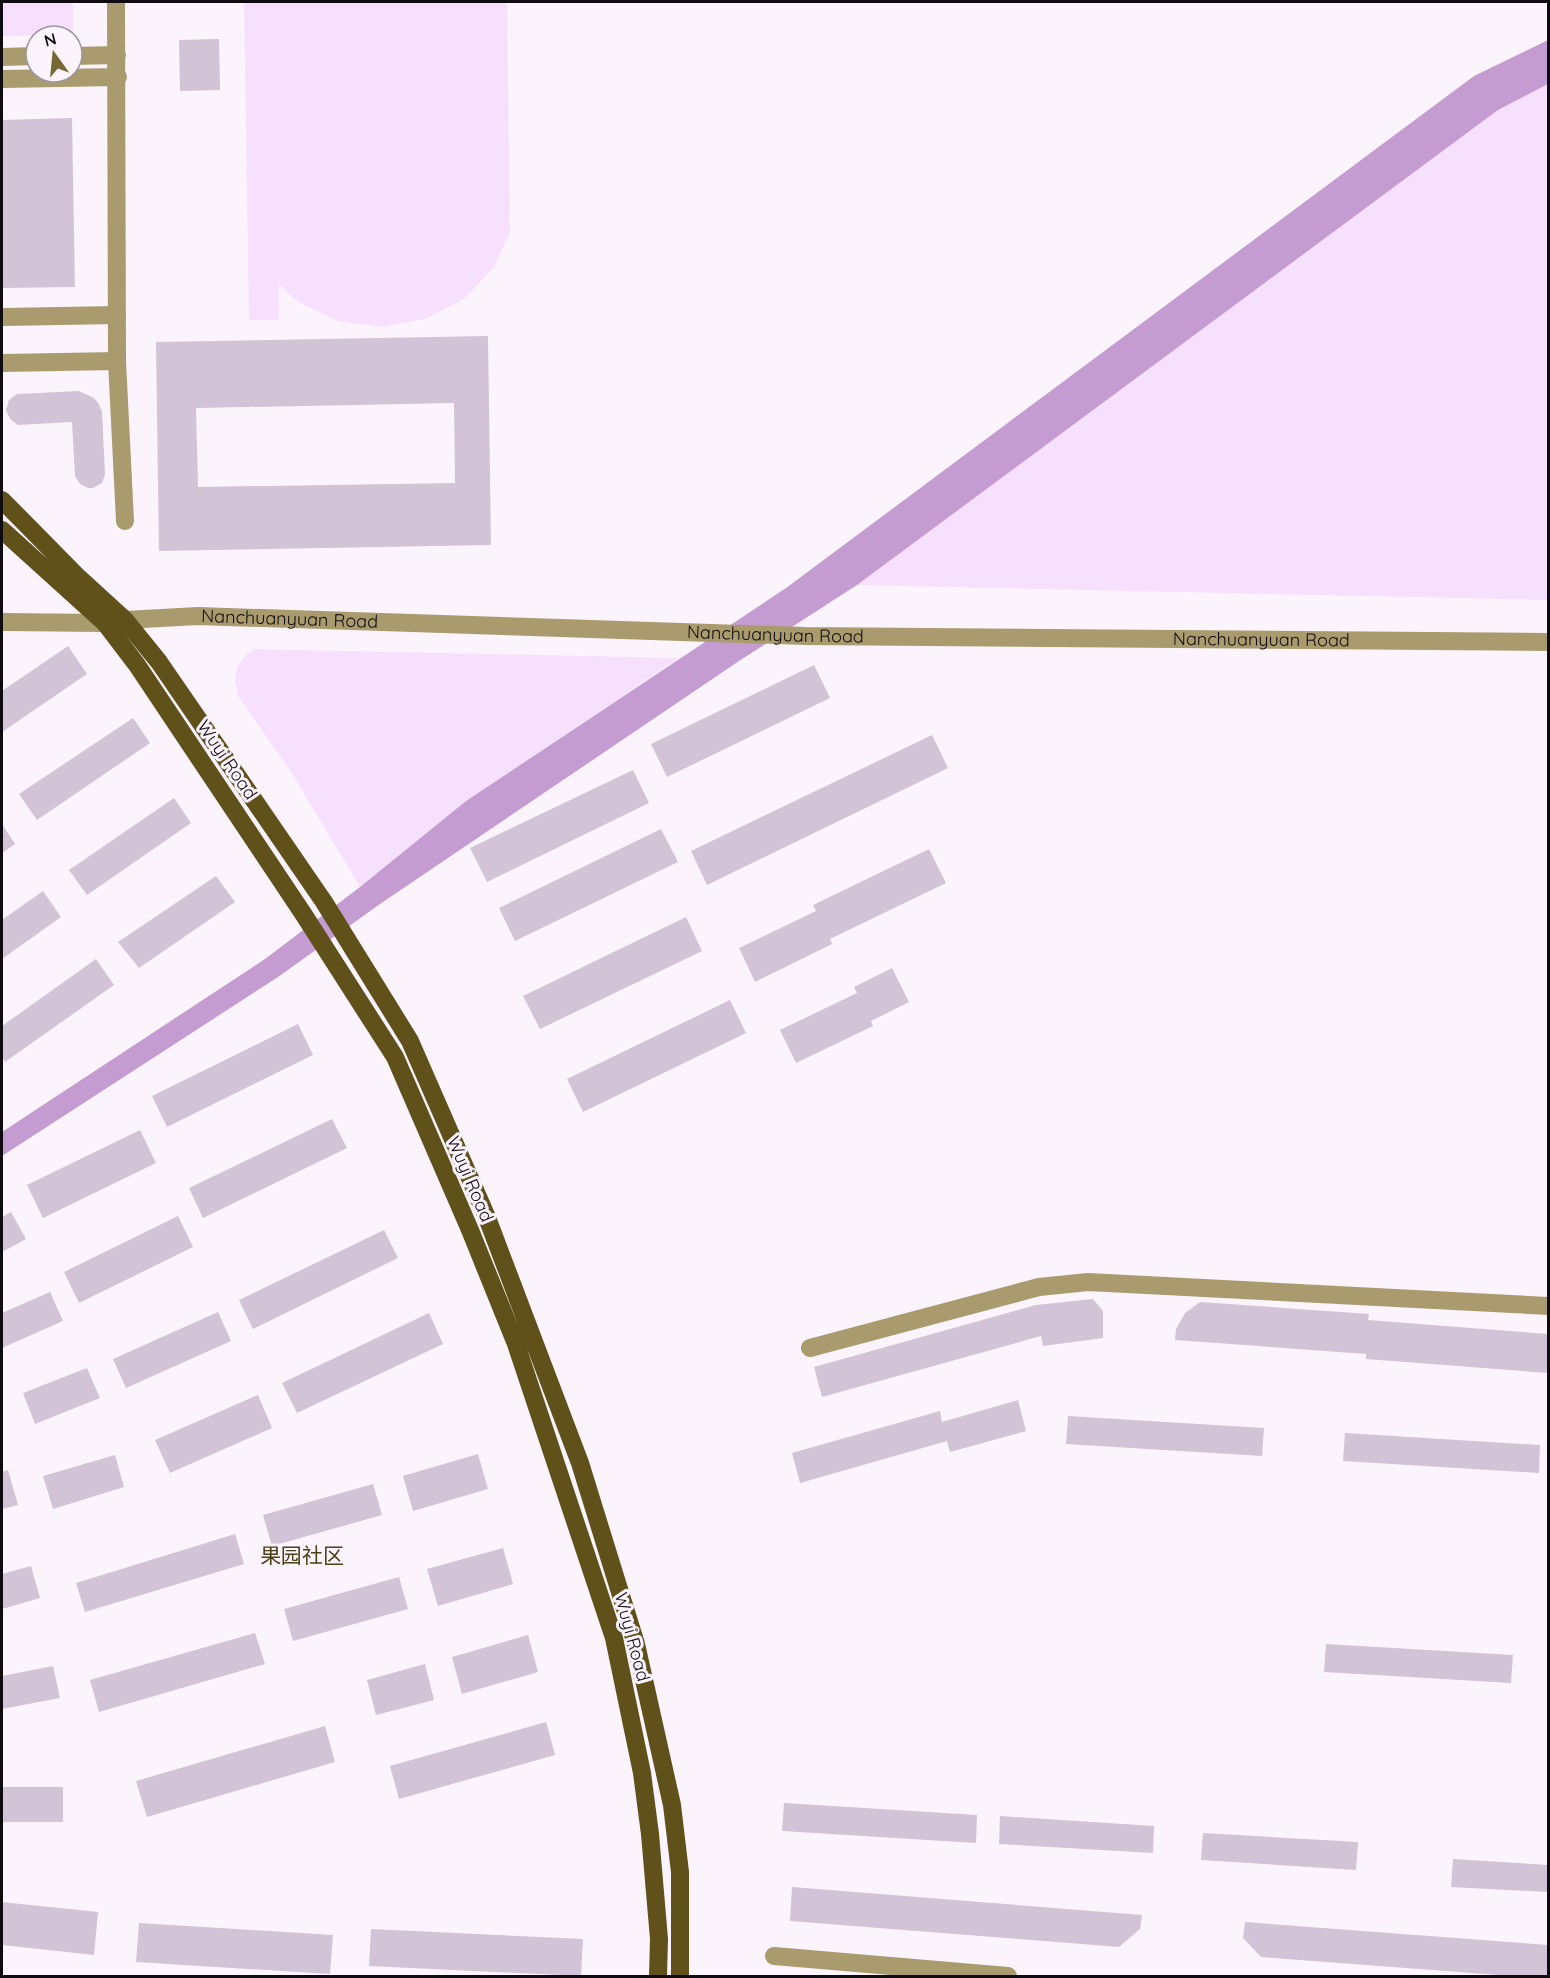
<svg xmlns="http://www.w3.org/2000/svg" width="1550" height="1978" viewBox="0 0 1550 1978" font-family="Quicksand,'Noto Sans SC',sans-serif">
<rect width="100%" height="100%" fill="#fbf4fc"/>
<path fill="#f7e0fd" d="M2,2h71v32l-71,2z
M244,2h263l3,230 -16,35 -30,32 -39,20 -43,8 -44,-6 -40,-19 -19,-18v36h-30z
M1548,84v516l-691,-15 641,-475z
M255,649l424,9 -213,143 -106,86 -69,-115 -53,-76 -3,-16 2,-13 9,-12z"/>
<path fill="#c59cd1" d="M1548,40v44l-50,26 -641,475 -118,76 -359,243 -102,73 -276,179v-24l263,-173 95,-72 106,-86 320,-213 688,-512z"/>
<path fill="#d2c3d7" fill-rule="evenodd" d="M219,39l1,51 -40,1 -1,-51z
M72,118l3,169 -73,1v-168z
M488,336l3,209 -332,6 -3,-209zM454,403l1,80 -257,4 -2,-79z
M79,391l15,7 5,6 3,8 3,62 -3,9 -9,5h-5l-8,-4 -5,-8 -3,-54 -54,3 -8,-6 -4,-9 3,-10 8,-6z
M68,646l19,28 -85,58v-41z
M814,665l16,33 -163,79 -16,-33z
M133,718l17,25 -113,77 -18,-26z
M932,735l16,33 -241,117 -16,-34z
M633,770l16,33 -162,79 -17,-34z
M174,798l17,25 -104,72 -18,-25z
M2,824l13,20 -13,9z
M661,829l17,33 -163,79 -16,-33z
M929,849l17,34 -116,56 2,5 -77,38 -16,-34 77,-37 -3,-6z
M216,876l19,26 -96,66 -21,-26z
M43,891l18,26 -59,42v-39z
M686,917l16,34 -162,78 -17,-33z
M96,959l18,26 -109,77 -3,-5v-31z
M892,968l17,34 -38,19 2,5 -77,37 -16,-33 77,-37 -3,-6z
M730,1000l16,33 -163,79 -16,-33z
M298,1024l15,31 -146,72 -15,-31z
M332,1119l15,29 -144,70 -14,-30z
M140,1130l16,33 -113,55 -16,-33z
M11,1212l15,27 -24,13v-35z
M178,1216l15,31 -114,56 -15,-31z
M384,1230l14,28 -145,71 -14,-29z
M50,1292l13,29 -61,27v-35z
M1093,1299l10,12v27l-60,8 -2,-10 -219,61 -8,-30 222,-62z
M1200,1302l169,12 -1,6 180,14v39l-182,-14v-5l-191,-14 1,-11 9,-16z
M218,1312l13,29 -105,47 -13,-29z
M429,1313l14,31 -146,69 -15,-30z
M87,1368l13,30 -65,26 -12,-31z
M258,1395l14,33 -102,45 -15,-33z
M1018,1400l8,31 -76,21 -3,-11 -147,42 -8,-30 148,-42 2,11z
M1068,1416l196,12 -2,28 -196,-12z
M1345,1433l195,12 -1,28 -196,-12z
M478,1454l10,35 -75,22 -10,-35z
M115,1455l9,32 -71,22 -10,-33z
M8,1470l10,35 -16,4v-37z
M373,1484l9,31 -110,31 -9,-31z
M235,1534l9,30 -159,48 -9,-29z
M503,1548l10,36 -75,22 -11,-37z
M31,1566l9,32 -38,11v-35z
M399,1577l9,32 -115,32 -9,-32z
M255,1633l10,31 -166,48 -9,-32z
M528,1635l10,37 -76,22 -10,-37z
M1326,1644l187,11 -2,28 -187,-11z
M425,1664l9,36 -58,15 -9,-35z
M53,1666l7,32 -58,11v-33z
M546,1722l9,33 -156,44 -9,-33z
M325,1726l10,36 -188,55 -11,-36z
M2,1787h61v35h-61z
M784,1803l193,12 -1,28 -194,-12z
M1000,1816l154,10 -1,27 -154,-9z
M1203,1833l155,9 -2,28 -155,-10z
M1453,1859l95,6 -1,27 -96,-5z
M792,1887l350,28 -2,14 -21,18 -329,-26z
M2,1902l96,10 -4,43 -92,-10z
M1245,1922l303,23v31h-36l-251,-19 -18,-19z
M139,1923l194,12 -3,39 -194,-12z
M371,1929l212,10 -2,37 -212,-10z"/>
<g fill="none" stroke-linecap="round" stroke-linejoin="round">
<g stroke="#a99b6d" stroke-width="18">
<path d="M116,2l1,359 8,160"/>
<path d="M72,56l45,-1"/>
<path d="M2,57l34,-1"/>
<path d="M2,79l116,-2"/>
<path d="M2,317l115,-2"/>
<path d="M2,363l115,-2"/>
<path id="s1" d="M2,622l103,1 20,-3 73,-4 607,20 743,6"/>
<path d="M810,1348l229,-61 49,-5 460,24"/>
<path d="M774,1956l234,20"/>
</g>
<path stroke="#60511b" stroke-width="18" d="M2,500l77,78 46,42 34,42 165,240 86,139 76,174 94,248 56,181 36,161 8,67v104
M2,530l103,93 32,42 167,250 91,142 75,173 46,114 98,294 28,135 8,61 9,105 -1,37"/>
</g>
<g text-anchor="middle" stroke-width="6" stroke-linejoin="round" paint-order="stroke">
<g font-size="18" fill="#100a11" stroke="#fbf4fc">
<text dy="6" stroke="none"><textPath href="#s1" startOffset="288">Nanchuanyuan Road</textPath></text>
<text dy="6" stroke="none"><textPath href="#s1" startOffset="774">Nanchuanyuan Road</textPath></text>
<text dy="6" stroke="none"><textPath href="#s1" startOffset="1260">Nanchuanyuan Road</textPath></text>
<text transform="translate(227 760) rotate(56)" y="6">Wuyi Road</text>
<text transform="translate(470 1179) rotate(67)" y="6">Wuyi Road</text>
<text transform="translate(632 1637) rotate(75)" y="6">Wuyi Road</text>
</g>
<g font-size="21" fill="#4c4018" stroke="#fbf4fc">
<text x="302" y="1563">果园社区</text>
</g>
</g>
<rect width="1550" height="1978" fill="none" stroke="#100a11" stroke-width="6"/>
<g transform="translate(54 54) rotate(345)"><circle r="28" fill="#fbf4fc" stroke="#9d969e" stroke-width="1.5"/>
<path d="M0-4.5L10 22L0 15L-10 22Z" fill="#766835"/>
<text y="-9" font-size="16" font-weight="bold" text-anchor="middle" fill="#100a11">N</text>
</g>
</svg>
